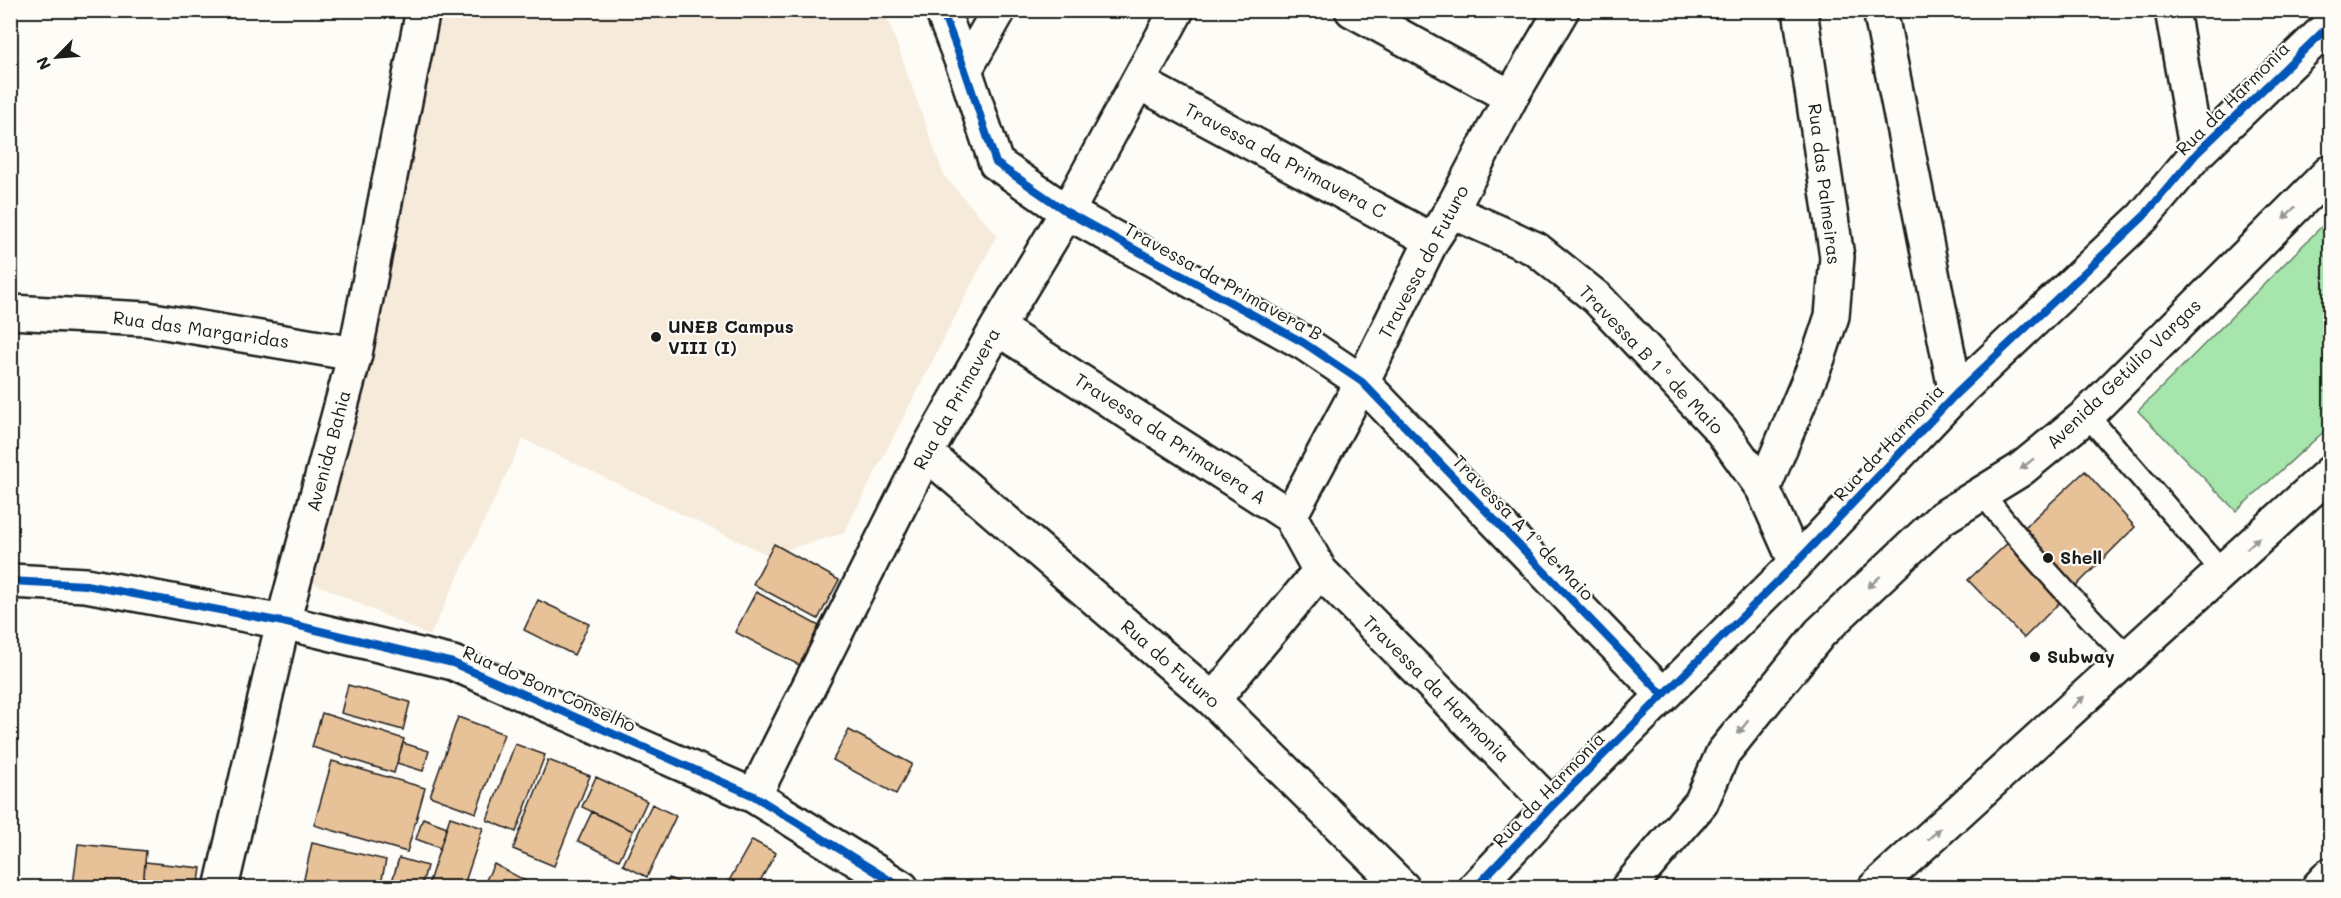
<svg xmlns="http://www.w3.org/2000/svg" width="2341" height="898" viewBox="0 0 2341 898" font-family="Mali,sans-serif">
<rect width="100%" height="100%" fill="#fdfcf7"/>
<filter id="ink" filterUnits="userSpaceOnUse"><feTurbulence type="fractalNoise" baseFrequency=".0167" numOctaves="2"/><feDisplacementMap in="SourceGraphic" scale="12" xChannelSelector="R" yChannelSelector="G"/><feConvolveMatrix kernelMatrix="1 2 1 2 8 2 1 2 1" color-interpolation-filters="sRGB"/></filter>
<g filter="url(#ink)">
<path fill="#f6eada" d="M440,11h445l59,165 53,59 -153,298 -76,22 -245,-116 -93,197 -118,-54z"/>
<path fill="#a6e5ac" stroke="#618064" stroke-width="1.5" d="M2330,218v208l-94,85 -98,-100z"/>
<path fill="#e7c198" stroke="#1c1c1c" stroke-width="1.5" d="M2085,471l50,56 -111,111 -56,-58z
M774,544l65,36 -21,39 -65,-35z
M756,592l65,35 -20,39 -66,-34z
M538,600l51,24 -15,31 -50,-25z
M348,685l62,17 -7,28 -62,-17z
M322,713l82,26 -10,34 -82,-26z
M458,717l46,17 -28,79 -46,-17z
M849,730l63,34 -16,30 -63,-34z
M403,743l26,8 -6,20 -26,-8z
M515,744l30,11 -29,77 -29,-12z
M548,760l42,16 -36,90 -41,-17z
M332,761l93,27 -18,64 -93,-27z
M596,777l51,24 -14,30 -51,-24z
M652,804l24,12 -29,61 -24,-12z
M592,812l41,19 -14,29 -41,-19z
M450,817l33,11 -20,60h-36z
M423,818l24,9 -7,21 -24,-9z
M752,840l24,13 -20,35h-31z
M312,843l74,17 -6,28h-78z
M78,844l68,7 -3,37 -70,-2z
M399,858l28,8 -6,22h-31z
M145,862l56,6 -3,20h-55z
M494,864l45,24h-57z
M669,878l22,10h-26z
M789,880l12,8h-17z"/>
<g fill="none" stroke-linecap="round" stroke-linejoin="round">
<defs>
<path id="service" d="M2087,415l135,156
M1982,493c45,58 94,112 146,164"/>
<path id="minor" d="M942,10l23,60 31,93 71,49 237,131 58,39 301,313
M1352,10l159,87
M1880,10l76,384
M2172,10l25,143
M965,70l34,-60
M1138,82l294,158
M1451,211l85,38 61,49 124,132 42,59 33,74
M10,312l137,7 208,35
M997,328l293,188 30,55 232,235
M926,453l287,247 190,188
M1763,489l55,-131 14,-42 5,-59 -37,-247
M1290,516l72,-134 70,-142 19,-29 60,-114 51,-87
M10,581l76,4 197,37 170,41 301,133 148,92
M1213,700l107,-129
M754,796l172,-343 71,-125 70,-116 110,-202
M221,888l62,-266 72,-268 68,-344
M1475,888l77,-82 244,-243 160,-169 187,-177 54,-64 133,-128"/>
<path id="tertiary" d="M1628,888l73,-85 22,-50 97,-120 122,-115 78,-48 67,-55 243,-243
M1875,888l455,-415
M2318,888l12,-13"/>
</defs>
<use href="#service" stroke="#1c1c1c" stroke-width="26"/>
<use href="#minor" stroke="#1c1c1c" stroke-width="38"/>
<use href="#tertiary" stroke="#1c1c1c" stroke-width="38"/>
<use href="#service" stroke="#fdfcf7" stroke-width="21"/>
<use href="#minor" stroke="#fdfcf7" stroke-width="33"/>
<use href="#tertiary" stroke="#fdfcf7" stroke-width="33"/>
<defs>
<path id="cycleway" d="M942,10l23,60 31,93 71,49 237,131 58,39 301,313
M10,581l76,4 197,37 170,41 301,133 148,92
M1475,888l77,-82 244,-243 160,-169 187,-177 54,-64 133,-128"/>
</defs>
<use href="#cycleway" stroke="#fdfcf7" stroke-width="11"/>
<use href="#cycleway" stroke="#0057b8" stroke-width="8"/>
</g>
<defs><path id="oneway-solid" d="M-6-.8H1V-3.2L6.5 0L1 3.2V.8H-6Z" transform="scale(1.5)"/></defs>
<g fill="#989794">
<use href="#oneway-solid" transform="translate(2289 213) rotate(135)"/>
<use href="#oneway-solid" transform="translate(2027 464) rotate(141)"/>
<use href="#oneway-solid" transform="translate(2253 543) rotate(-42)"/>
<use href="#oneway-solid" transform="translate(1874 582) rotate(137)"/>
<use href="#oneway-solid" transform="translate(2078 702) rotate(-42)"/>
<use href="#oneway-solid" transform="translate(1743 727) rotate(129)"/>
<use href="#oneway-solid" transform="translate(1934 834) rotate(-42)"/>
</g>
</g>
<g fill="#1c1c1c" stroke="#fdfcf7" stroke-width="2">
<circle cx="656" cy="337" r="6"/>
<circle cx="2048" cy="558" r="6"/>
<circle cx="2035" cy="657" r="6"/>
</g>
<g text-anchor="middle" stroke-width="4.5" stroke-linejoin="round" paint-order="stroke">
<g font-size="18" fill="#1c1c1c" stroke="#fdfcf7">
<text transform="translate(2233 99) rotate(-45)" y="6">Rua da Harmonia</text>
<text transform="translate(1285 161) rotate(28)" y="6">Travessa da Primavera C</text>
<text transform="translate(1824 184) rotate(83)" y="6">Rua das Palmeiras</text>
<text transform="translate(1424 262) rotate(-62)" y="6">Travessa do Futuro</text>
<text transform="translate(1223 282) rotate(29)" y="6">Travessa da Primavera B</text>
<text transform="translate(201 330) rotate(8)" y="6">Rua das Margaridas</text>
<text transform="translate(1651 360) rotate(46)" y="6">Travessa B 1 º de Maio</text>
<text transform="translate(2124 374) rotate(-44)" y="6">Avenida Getúlio Vargas</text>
<text transform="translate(957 399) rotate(-61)" y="6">Rua da Primavera</text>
<text transform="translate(1170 439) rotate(33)" y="6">Travessa da Primavera A</text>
<text transform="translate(1889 443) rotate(-47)" y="6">Rua da Harmonia</text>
<text transform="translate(329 451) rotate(-75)" y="6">Avenida Bahia</text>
<text transform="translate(1523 528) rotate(46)" y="6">Travessa A 1º de Maio</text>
<text transform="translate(1170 664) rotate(41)" y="6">Rua do Futuro</text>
<text transform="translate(549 689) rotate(24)" y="6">Rua do Bom Conselho</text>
<text transform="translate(1436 689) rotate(45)" y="6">Travessa da Harmonia</text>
<text transform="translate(1549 790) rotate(-46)" y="6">Rua da Harmonia</text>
</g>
<g font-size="18" font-weight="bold" fill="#1c1c1c" stroke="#fdfcf7" text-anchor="start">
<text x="668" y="333">UNEB Campus<tspan x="668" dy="21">VIII (I)</tspan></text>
<text x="2060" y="564">Shell</text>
<text x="2047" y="663">Subway</text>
</g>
</g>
<rect width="2341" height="898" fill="none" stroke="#fdfcf7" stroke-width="36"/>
<rect x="18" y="18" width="2305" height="862" fill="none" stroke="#1c1c1c" stroke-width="2" filter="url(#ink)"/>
<g transform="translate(57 57) rotate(245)" stroke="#fdfcf7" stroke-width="4.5" paint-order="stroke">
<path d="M0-4.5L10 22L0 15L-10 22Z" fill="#1c1c1c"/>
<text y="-9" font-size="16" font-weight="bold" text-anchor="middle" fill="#1c1c1c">N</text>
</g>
</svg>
